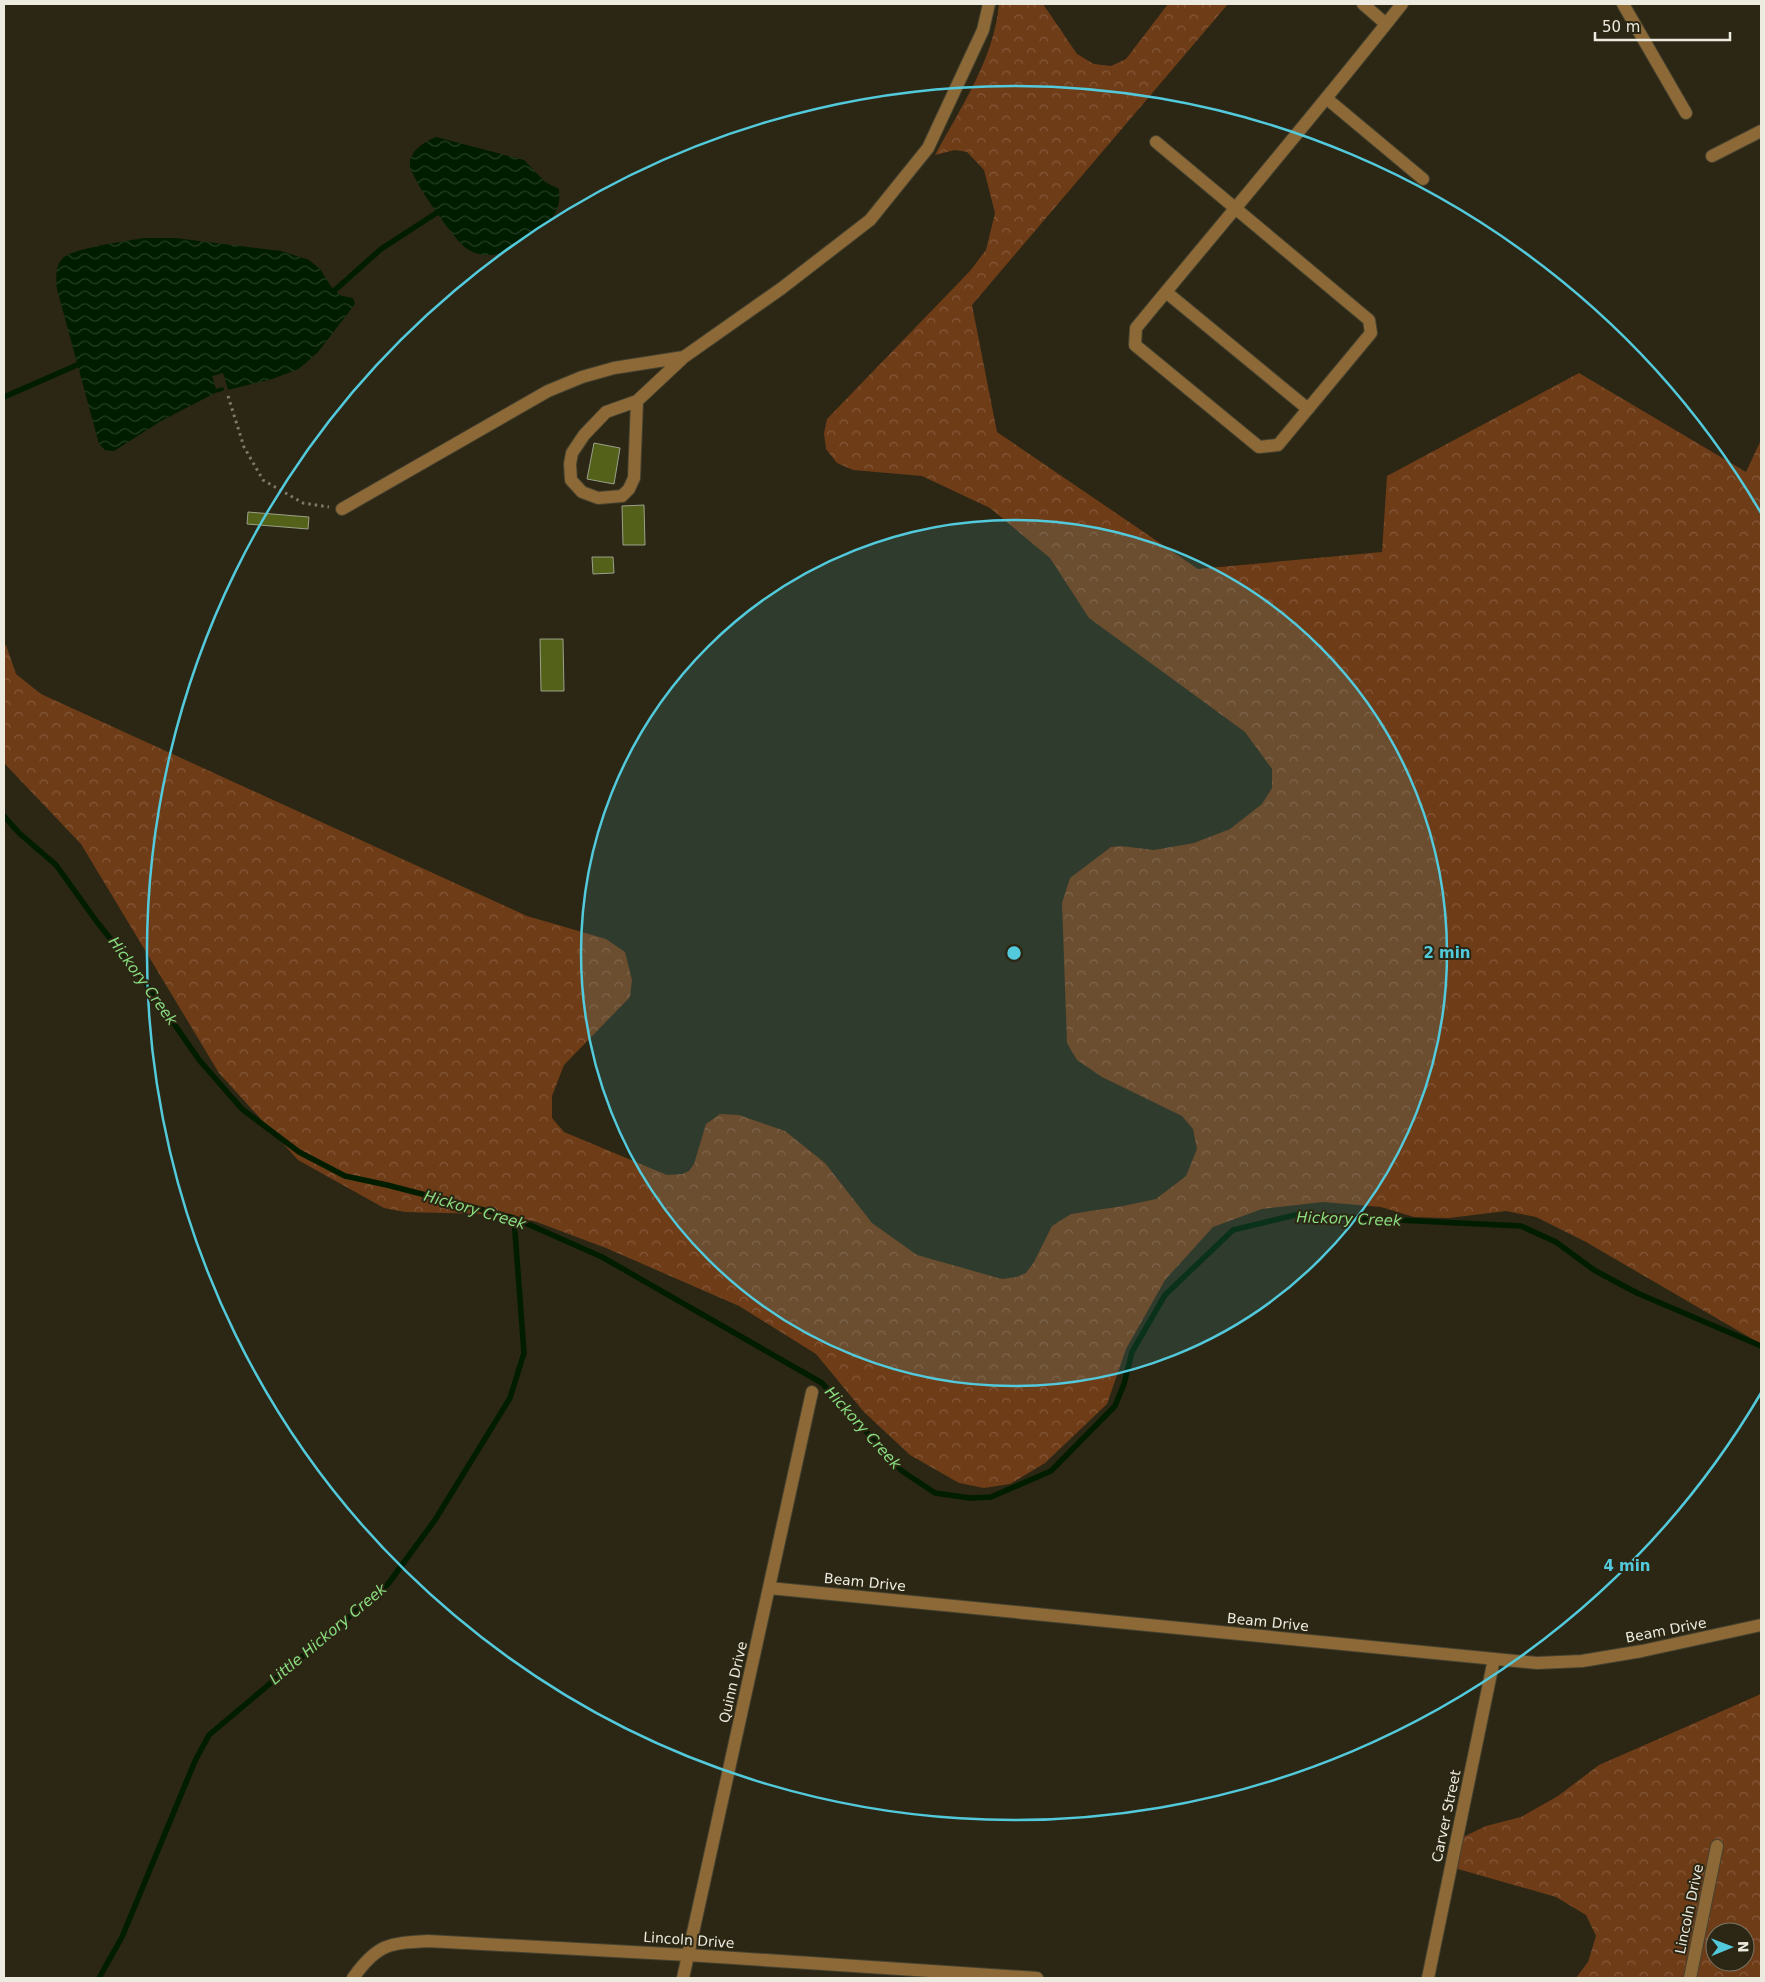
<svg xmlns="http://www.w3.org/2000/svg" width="1765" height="1982" viewBox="0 0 1765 1982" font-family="'DejaVu Sans',sans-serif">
<defs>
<pattern id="forest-crowns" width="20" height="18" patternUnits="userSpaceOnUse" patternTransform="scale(1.25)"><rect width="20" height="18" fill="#6f3c18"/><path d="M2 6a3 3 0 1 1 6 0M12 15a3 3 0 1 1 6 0" fill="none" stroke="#845839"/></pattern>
<pattern id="water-waves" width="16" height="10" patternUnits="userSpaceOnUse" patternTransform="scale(1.25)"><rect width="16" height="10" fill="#001d00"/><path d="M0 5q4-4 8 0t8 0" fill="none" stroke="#263e25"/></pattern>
</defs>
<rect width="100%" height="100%" fill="#2b2714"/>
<path fill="url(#forest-crowns)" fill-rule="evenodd" d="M999,4h44l34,50 17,10 17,2 15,-7 42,-55h60l-256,301 25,127 201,137 184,-17 5,-76 192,-103 167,99 15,-32v904l-175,-102 -50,-25 -30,-6 -57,7 -35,-1 -33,-10 -58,-5 -61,7 -49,18 -48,53 -39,69 -19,55 -62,59 -35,21 -26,4 -25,-5 -49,-28 -46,-43 -48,-58 -77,-48 -133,-58 -72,-27 -51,-7 -78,-2 -21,-4 -86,-48 -79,-87 -138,-229 -77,-81v-119l2,1 10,29 25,20 486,222 79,23 19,13 7,28 -2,17 -66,68 -12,31v22l12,14 103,43 15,-1 7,-3 5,-7 12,-40 14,-10 19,1 46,16 40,32 47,60 45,32 85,24 15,-2 9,-4 8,-11 18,-36 19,-12 52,-8 33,-7 30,-23 11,-27 -4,-20 -11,-13 -80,-39 -25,-17 -10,-17 -5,-140 8,-25 41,-31 10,-1 33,4 40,-7 36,-14 32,-25 10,-16v-19l-27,-37 -156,-114 -39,-60 -60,-50 -68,-32 -69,-6 -16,-7 -11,-14 -2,-16 3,-14 143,-148 16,-21 9,-37 -11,-43 -17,-18 -12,-2 -20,5c26,-48 59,-96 64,-151z
M1761,1694v284h-185l12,-16 8,-26 -10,-21 -30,-18 -105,-30 6,-27 29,-14 35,-9 37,-21 41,-31zM1715,1932h30v30h-30z"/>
<path fill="url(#water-waves)" d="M436,137l88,23 21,22 14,7c2,24 -7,31 -25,43 -13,9 -27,22 -43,23 -9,1 -18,-2 -25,-7 -13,-10 -53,-67 -56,-82 -2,-14 15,-25 26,-29z
M144,238h31l106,13 28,9 11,9 14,22 8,5 11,2 2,6 -37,48 -19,17 -27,10 -57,14 -54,28 -47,30 -9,-1 -6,-6 -42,-155c-1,-9 -2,-22 5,-30 9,-11 66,-18 82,-21z"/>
<path fill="#2b2714" d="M223,373l6,19 -4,1 -2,-6 -7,2 -4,-13z"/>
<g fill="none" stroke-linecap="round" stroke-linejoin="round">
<path stroke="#001d00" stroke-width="5.5" d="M334,291l47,-42 57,-37
M4,397l73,-32
M4,816l15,17 37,32 41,57 45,56 58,83 42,48 57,43 46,24 42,9 127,33 88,39 220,126 80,88 33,22 35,5 21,-1 60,-26 64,-65 9,-22 8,-32 33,-57 68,-65 62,-15 226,11 35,16 38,28 43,23 124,53
M99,1978l23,-41 73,-176 14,-26 179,-151 47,-64 75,-122 14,-45 -10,-135"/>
</g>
<path fill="#546118" stroke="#9ba08b" d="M594,443l26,5 -6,36 -27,-5z
M644,505l1,40h-22l-1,-39z
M248,512l61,5 -1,12 -61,-5z
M592,557h21l1,16 -21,1z
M540,639h23l1,52h-23z"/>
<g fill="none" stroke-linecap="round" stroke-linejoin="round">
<defs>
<path id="minor" d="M1363,4l23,20
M1623,4l63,109
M1326,98l97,81
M1156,142l213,178 2,13 -93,112 -19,2 -124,-102 1,-17c89,-108 180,-215 266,-324
M1712,156l49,-25
M1166,292l142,117
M637,401l-3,77 -5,11 -7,7 -24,2 -16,-6 -11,-12 -1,-16 2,-11 12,-18 22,-23 31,-11 47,-44 98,-69 88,-68 58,-72 55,-118 6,-26
M342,509l206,-118 34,-14 32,-9 70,-11
M769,1588l768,75 45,-2 60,-10 119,-26
M353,1978c24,-34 36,-35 75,-37l260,14 349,23
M683,1978l129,-586
M1428,1978l66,-319
M1690,1978l27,-132"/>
</defs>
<use href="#minor" stroke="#464230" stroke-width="14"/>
<path stroke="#7d7a69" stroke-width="3" stroke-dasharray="2.5 4" stroke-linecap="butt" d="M228,396l16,51 19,33 40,23 26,4"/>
<use href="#minor" stroke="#8c6936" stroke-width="12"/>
</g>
<circle cx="1014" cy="953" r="433" fill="#53cadc" fill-opacity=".12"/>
<g fill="none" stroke="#53cadc" stroke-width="2.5">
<circle cx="1014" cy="953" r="433"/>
<path d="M1761 1393A867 867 0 1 1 1761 513"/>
</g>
<g text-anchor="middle" stroke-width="4" stroke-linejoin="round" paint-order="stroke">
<g font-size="14" fill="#edebdf" stroke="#2b2714">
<text transform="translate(865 1582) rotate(6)" y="5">Beam Drive</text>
<text transform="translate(1268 1622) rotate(6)" y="5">Beam Drive</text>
<text transform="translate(1666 1630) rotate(-11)" y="5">Beam Drive</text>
<text transform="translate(733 1682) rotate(-77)" y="5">Quinn Drive</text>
<text transform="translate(1446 1816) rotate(-78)" y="5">Carver Street</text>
<text transform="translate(1689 1909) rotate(-78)" y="5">Lincoln Drive</text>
<text transform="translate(689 1940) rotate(4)" y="5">Lincoln Drive</text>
</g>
<g font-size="15" font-style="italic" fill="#8ade80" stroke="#2b2714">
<text transform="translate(143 981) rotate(54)" y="5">Hickory Creek</text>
<text transform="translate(475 1210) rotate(16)" y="5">Hickory Creek</text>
<text transform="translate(1349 1219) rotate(2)" y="5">Hickory Creek</text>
<text transform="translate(863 1428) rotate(48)" y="5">Hickory Creek</text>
<text transform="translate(328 1634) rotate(-40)" y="5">Little Hickory Creek</text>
</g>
</g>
<circle cx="1014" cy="953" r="8" fill="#53cadc" stroke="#2b2714" stroke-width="2.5"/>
<g font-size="15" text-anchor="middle" font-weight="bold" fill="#53cadc" stroke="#2b2714" stroke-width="4" stroke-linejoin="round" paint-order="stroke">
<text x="1447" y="958">2 min</text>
<text x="1627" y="1571">4 min</text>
</g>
<rect width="1765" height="1982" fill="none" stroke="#edebdf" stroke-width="10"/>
<g transform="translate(1730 1947) rotate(89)"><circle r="24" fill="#2b2714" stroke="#797565"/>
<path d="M0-4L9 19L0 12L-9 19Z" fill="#53cadc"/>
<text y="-8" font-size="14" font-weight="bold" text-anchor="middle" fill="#edebdf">N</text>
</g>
<path d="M1595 32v8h135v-8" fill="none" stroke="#edebdf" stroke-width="2.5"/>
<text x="1602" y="32" font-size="15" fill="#edebdf" stroke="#2b2714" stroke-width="4" paint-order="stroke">50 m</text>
</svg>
